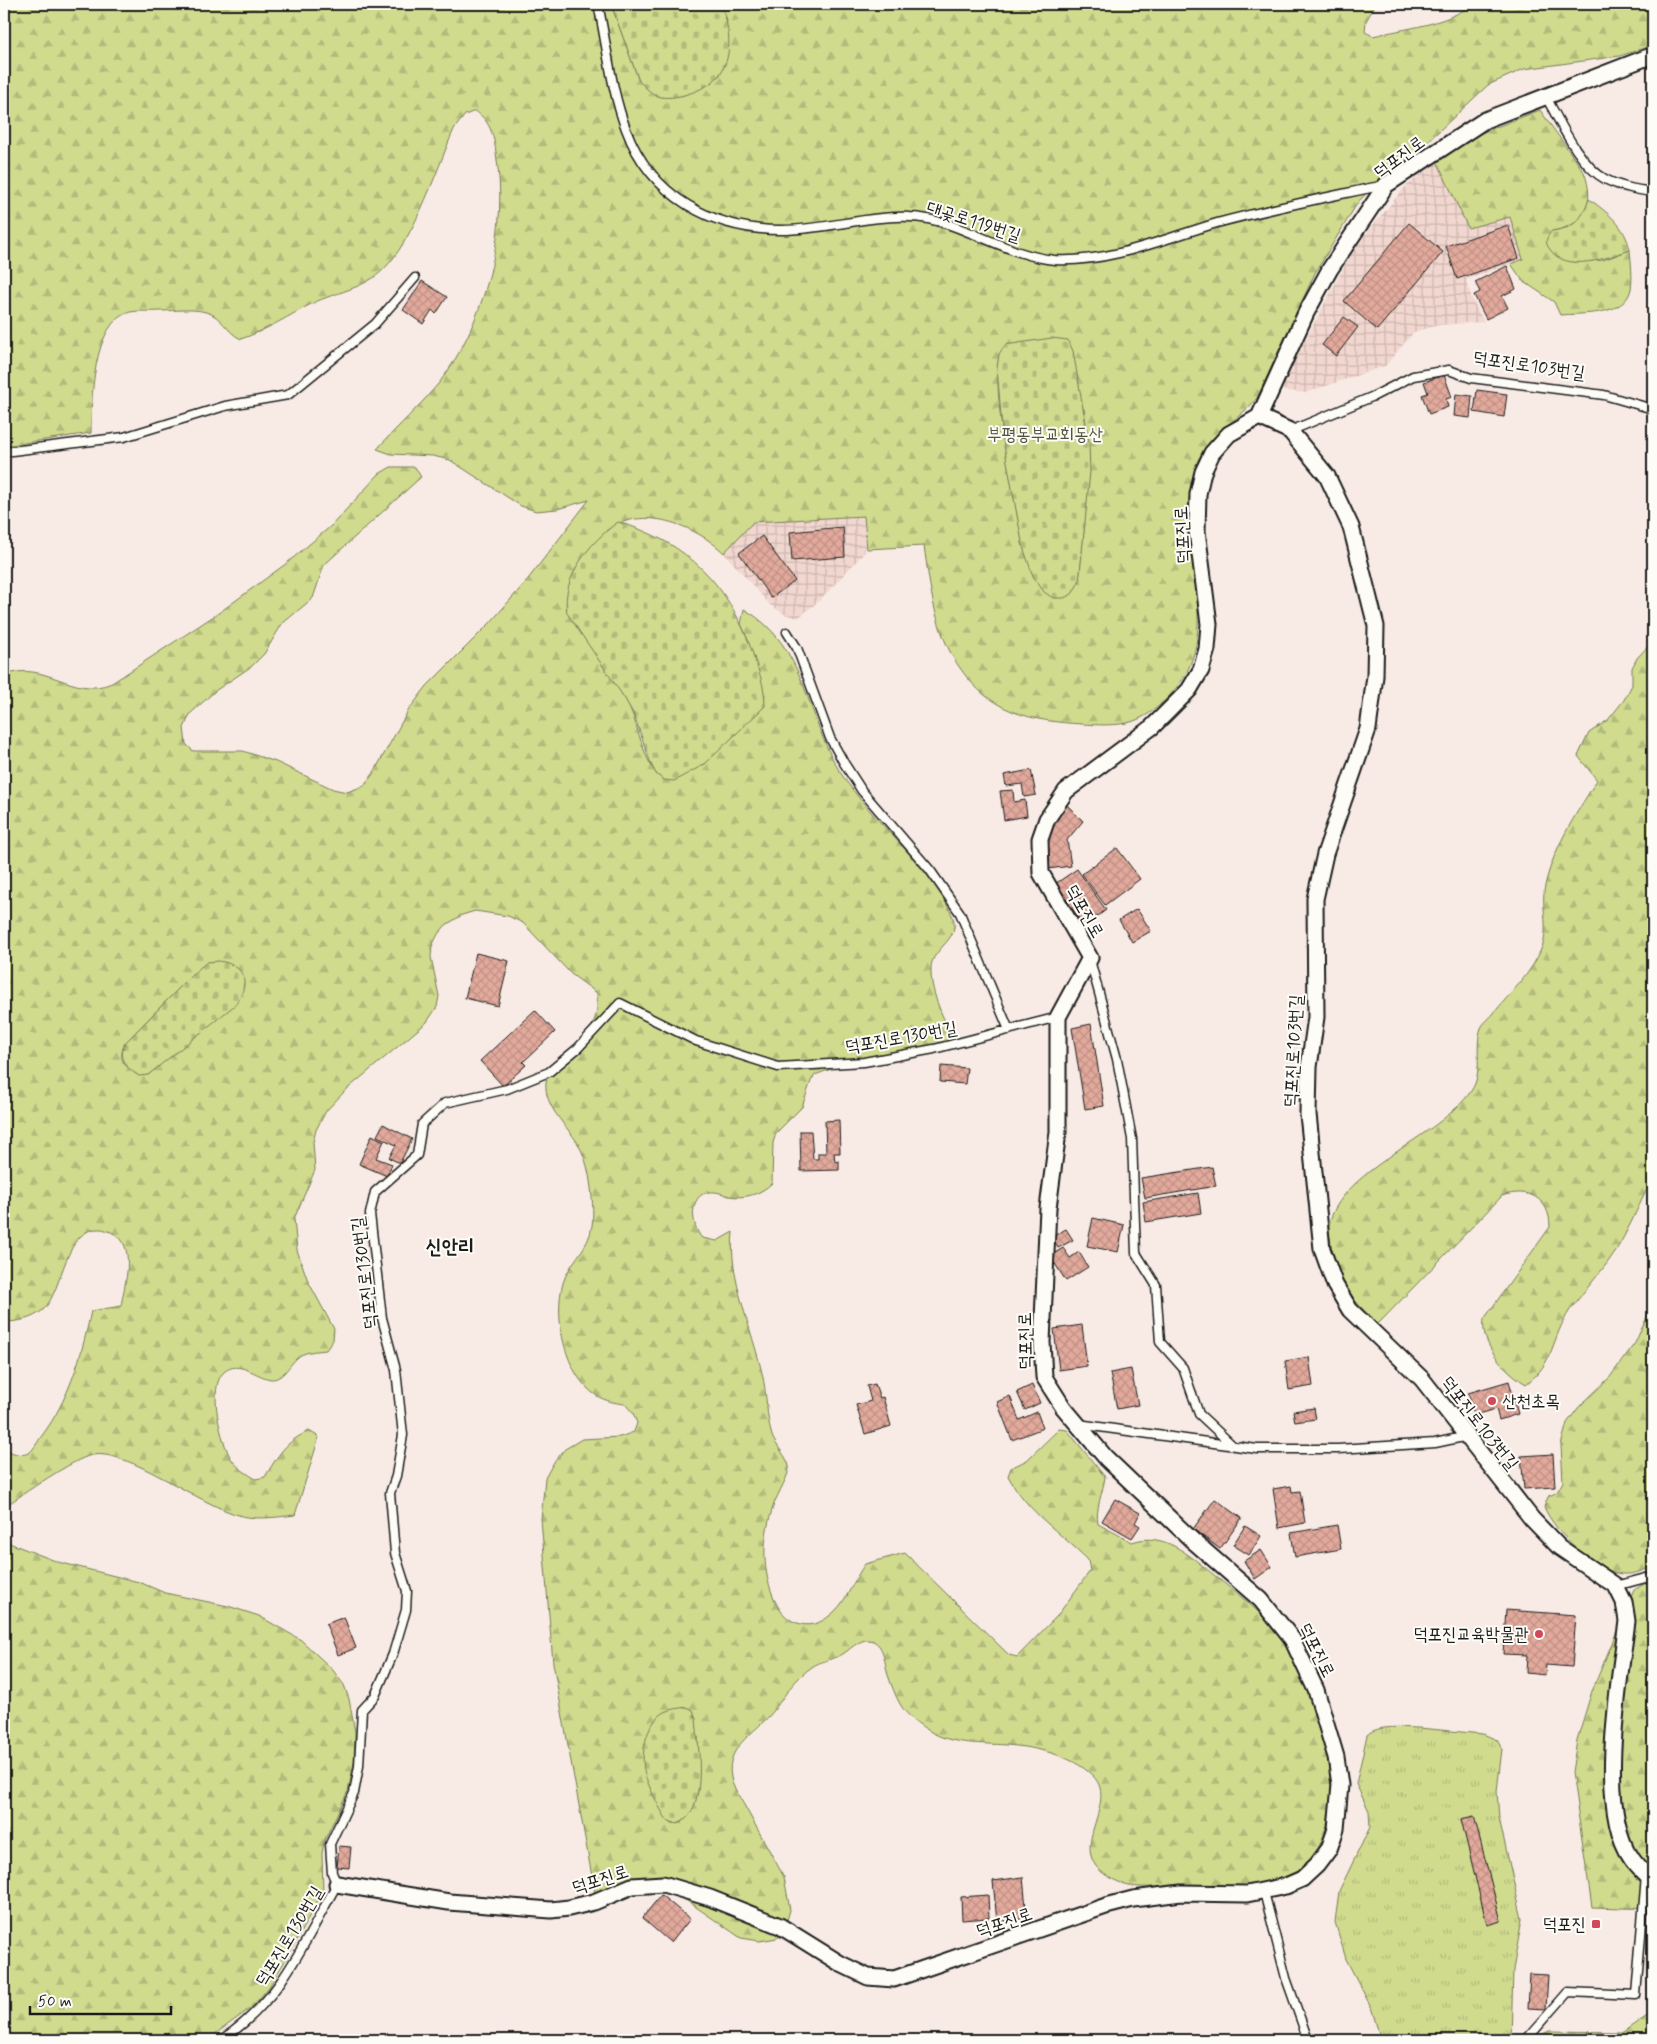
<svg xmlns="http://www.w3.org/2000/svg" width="1657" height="2044" viewBox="0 0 1657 2044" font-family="Mynerve,'Poor Story',sans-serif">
<defs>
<pattern id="industrial-grid" width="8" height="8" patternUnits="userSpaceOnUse" patternTransform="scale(1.25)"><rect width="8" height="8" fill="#f1d7cf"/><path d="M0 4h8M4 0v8" fill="none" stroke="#ceb8b1"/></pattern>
<pattern id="grass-tufts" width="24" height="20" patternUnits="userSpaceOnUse" patternTransform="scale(1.25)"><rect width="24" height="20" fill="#d0db8e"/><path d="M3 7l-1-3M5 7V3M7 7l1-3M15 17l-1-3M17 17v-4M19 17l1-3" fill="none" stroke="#b2bb7a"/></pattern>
<pattern id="forest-firs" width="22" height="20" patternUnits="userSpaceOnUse" patternTransform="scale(1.25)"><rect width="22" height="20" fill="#d0db8e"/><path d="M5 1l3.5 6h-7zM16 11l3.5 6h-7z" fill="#b2bb7a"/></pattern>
<pattern id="cemetery-stones" width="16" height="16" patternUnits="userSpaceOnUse" patternTransform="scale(1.25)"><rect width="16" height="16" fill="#d0db8e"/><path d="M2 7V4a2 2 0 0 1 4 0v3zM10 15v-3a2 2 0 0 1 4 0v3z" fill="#b2bb7a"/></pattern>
<pattern id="building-cross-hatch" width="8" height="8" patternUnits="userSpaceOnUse" patternTransform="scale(1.25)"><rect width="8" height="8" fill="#e2a99c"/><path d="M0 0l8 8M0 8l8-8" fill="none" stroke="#c19186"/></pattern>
</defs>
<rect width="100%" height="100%" fill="#f8ebe5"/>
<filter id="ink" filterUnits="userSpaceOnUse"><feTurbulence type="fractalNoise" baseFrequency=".02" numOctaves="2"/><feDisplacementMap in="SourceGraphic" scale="10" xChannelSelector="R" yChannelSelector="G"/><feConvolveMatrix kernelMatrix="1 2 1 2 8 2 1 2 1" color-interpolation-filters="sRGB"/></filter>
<g filter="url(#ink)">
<path fill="url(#industrial-grid)" d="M1437,161l31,67 42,-11 13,42 -57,21 6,19 12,23 -45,3 -25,7 -29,34 -80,27 -26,-3 75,-142 50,-60z
M864,516l1,36 -45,48 -22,18 -14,-4 -14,-9 -46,-52 29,-31z"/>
<path fill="url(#grass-tufts)" stroke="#767c55" d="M1419,1728l64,6 14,6 5,9 -5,42 2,27 23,101 -9,51 -2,70h-130l-10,-33 -25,-48 -11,-37 4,-31 31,-64 -1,-16 -13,-27 11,-49c11,-11 37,-7 52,-7z"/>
<path fill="url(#forest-firs)" stroke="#767c55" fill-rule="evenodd" d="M4,4h607l28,77 58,9 23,-15 7,-55 -6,-16h655l-10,17 -1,11 8,4c34,-8 72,-11 100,-32h180v41l-33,11 -96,13 -36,16 -64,60 -39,29 -27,28 -43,71 -58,125c-18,23 -47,34 -59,62 -30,69 27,161 -18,223 -12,16 -29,33 -49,39 -15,4 -35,3 -49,2 -51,-3 -91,-11 -122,-56 -25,-35 -30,-81 -36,-122l-57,3 -3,-33 -111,6 -29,31c-29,-28 -82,-49 -118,-22l-39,82c20,27 41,56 58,85 15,25 15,64 39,82l84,-140 -7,-16 3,-15c63,36 61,107 96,163 32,50 88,91 112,143 11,24 -21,33 -21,53 -1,22 11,48 21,68l-3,11 -9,4 -109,18 -16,6 -4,6 -9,26 -26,26 -3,10 -1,40c-11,11 -27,16 -43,13 -6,-2 -13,-5 -20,-4 -21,3 -18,34 -7,46l15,3 16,-9c-5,45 19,97 29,141 5,20 4,43 10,63 4,10 15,21 17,30 2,6 -12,29 -15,38 -11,31 -13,61 -1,92 5,13 13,25 28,28 13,3 23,-3 33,-12 14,-13 20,-33 31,-48l40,-11 104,102 8,2 40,-41 33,-45 -2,-11c-29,-29 -59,-46 -80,-84l3,-8 16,-8 32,-31 8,1 38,47c-2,15 -10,32 -7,47l34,18c32,-11 57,13 82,33 22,18 47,36 65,59 41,56 91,209 3,246 -28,12 -64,5 -94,5 -12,0 -25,2 -37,2 -15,1 -29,-2 -42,-10 -47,-27 12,-73 -16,-101 -21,-21 -58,-29 -87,-31 -25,-2 -51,0 -73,-12 -13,-7 -26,-17 -33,-29 -5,-9 -9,-20 -12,-29 -4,-12 -3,-34 -20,-35 -11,0 -19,11 -27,15 -9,5 -21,6 -29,12 -16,11 -27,27 -37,42 -20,27 -55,37 -42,76l51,92 6,33 -7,24 -6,4 -17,3 -19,-3 -67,-46 -48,-11 -31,12 -42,-230 -12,-144 4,-41 9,-16 11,-13 17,-10 38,-2 14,-5 3,-9 -4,-10 -8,-9c-10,-1 -19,-3 -28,-8 -32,-20 -44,-79 -34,-113 6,-21 26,-34 29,-57 2,-14 0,-31 -2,-45 -2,-14 -6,-27 -13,-39 -11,-17 -33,-36 -31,-59 2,-30 57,-35 51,-90l-26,-19 -48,-51 -15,-7 -33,-5 -13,4 -16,10 -8,9 -6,12 -1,11 8,39 -2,11 -10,15 -82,69 -19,20 -10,19 -3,12 2,28 -21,49 3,31 11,31 26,48 -1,11 -7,10c-7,1 -16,1 -23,4 -12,5 -18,26 -32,25 -15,-2 -32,-20 -47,-7 -17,14 -3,72 8,88 6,8 15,14 24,19l9,-2c13,-22 20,-35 44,-46l10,6 -24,78c-17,2 -36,5 -53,1 -42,-10 -114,-68 -150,-61 -19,4 -70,40 -88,52v-58c7,3 18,9 26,3 4,-3 8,-11 11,-15 28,-37 41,-82 50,-126l30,-5c3,-20 13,-49 0,-67 -5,-5 -13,-9 -20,-10 -37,-3 -37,61 -58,81 -11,9 -25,12 -39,12v-646c39,-18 69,24 108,7l108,-71 67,-49 44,-37 48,-52 12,-7h24l6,10 -97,88 -11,33 -31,26 -18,30 -12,12 -37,25 -25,23 -6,14 2,16 7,7h50l33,11 57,27 14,3 17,-6 9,-12 35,-63 19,-25 63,-63 35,-40 64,-83 -32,9 -21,2 -15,-5 -71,-46 -17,-4 -42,-2 -14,-5c20,-22 43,-43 62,-66 43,-55 68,-146 59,-215 -3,-21 -3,-45 -23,-57l-10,4 -11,14c-18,42 -44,125 -81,149 -18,12 -41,16 -60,25 -23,12 -48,28 -72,36 -14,-6 -19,-23 -35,-27 -15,-4 -31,-1 -46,-1 -9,1 -21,-1 -30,1 -38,9 -39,91 -39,121l-87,13zM999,354l85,55c9,59 0,114 -5,173l-56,-35c-9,-59 -30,-134 -24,-193zM196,971l-21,80 -27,24c-18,-4 -33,-10 -23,-32zM698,1737v55l-16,31h-10l-8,-8 -14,-29z
M1540,110l44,62c12,32 1,54 -32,59l20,31 31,-2 27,-10c1,12 3,26 1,39 -6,28 -50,24 -71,26l-6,-13 -31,-21 -12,-17 12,-5 -13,-42 -42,11 -31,-67 34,-24z
M1653,641v543l-7,7c-9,19 -18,39 -29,58 -14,22 -32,40 -47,61 -19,28 -15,53 -44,74 -21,-13 -46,-39 -42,-65l66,-92c0,-29 -22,-40 -48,-31l-124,128c-26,-24 -41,-43 -47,-79 0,-6 -3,-13 -2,-19 9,-55 111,-89 142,-135 13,-18 3,-45 10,-63 2,-5 9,-10 12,-14 17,-21 40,-42 49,-67 7,-16 0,-38 2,-56 7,-40 32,-77 53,-111l-19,-24 11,-23 19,-13 16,-20 8,-15v-17l5,-10z
M1653,1304v262c-8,4 -20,9 -29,8 -28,-1 -70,-43 -80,-67l4,-10 9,-5 6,-10 -2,-37 6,-22 11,-15 32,-31 25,-34z
M4,1541l54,21 81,20 26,11 63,13 31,10 42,24 31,29 12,16 5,14 6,33 -1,31 -6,28 -24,50 -2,13 1,37 -38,70 -16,26 -17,20 -45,33h-203z
M1653,1582v327l-61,-2 -20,-135 5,-32 15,-49 42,-101 10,-6z
M1653,2012v28h-121l17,-9 75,1z"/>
<path fill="url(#cemetery-stones)" stroke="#767c55" d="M611,4h110c8,21 13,50 -1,70 -10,15 -43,26 -59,23 -9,-2 -16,-10 -22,-16z
M1589,199c19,14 36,26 41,51 -22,7 -64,25 -81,-2 -5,-6 -2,-12 3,-17 22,-3 30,-11 37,-32z
M1052,338l16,2 5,11 16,91 1,30 -11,110 -7,12 -8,4h-11l-9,-6 -11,-16 -10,-29 -20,-107 -6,-72 2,-14 6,-9z
M618,522c70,20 112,64 135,132 6,18 12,33 12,52l-60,58 -31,17 -10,-1 -8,-6 -5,-10 -17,-49 -9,-16 -58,-86c-6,-36 23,-71 51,-91z
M219,961c27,4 32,23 16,44l-87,70 -9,1c-13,-8 -21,-17 -14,-33l71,-72 11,-9z
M687,1707l6,3 3,9c2,25 13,95 -19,105l-10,-4c-7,-10 -18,-33 -22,-45 -5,-19 0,-52 20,-63 6,-3 15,-4 22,-5z"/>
<path fill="url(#building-cross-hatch)" stroke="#1c1c1c" d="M1409,223l34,29 -66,78 -33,-29z
M1508,225l11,33 -62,21 -11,-33z
M1507,266l9,23 -14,7 6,12 -22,11 -12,-24 6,-3 -5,-10z
M422,281l25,16 -11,17 -4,-4 -9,14 -20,-14z
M1344,317l14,10 -22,29 -14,-11z
M1444,375l8,22 -6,2 2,8 -19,7 -7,-19 6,-2 -4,-11z
M1477,390l30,4 -3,23 -30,-5z
M1456,394l16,2 -2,22 -16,-2z
M843,527l2,30 -53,4 -2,-29z
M762,536l33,45 -24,17 -32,-45z
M1031,770l5,25 -12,2 -2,-13 -16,2 -2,-11z
M1013,790l1,12 11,-2 2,16 -23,4 -4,-29z
M1066,804l17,17 -16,19 4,26 -23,3 -3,-33 5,-12z
M1117,848l23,31 -35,26 -23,-31z
M1077,869l29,41 -22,16 -29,-42z
M1137,909l14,22 -19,11 -13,-22z
M476,953l33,8 -11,45 -33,-8z
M535,1010l20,22 -32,30 3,3 -23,21 -23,-25z
M1091,1024l13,82 -19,3 -13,-81z
M941,1066l26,2 -2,16 -25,-2z
M839,1120l1,33h-6l1,9 4,-1v9l-38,1 -1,-40h11l2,28h5v-6h8l-1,-32z
M383,1124l29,15 -12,24 -11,-5 7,-13 -19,-9z
M372,1135l12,6 -8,17 16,6 -5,12 -28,-12z
M1212,1167l4,19 -71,12 -4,-20z
M1198,1193l3,20 -55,9 -3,-20z
M1093,1218l31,7 -6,27 -31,-6z
M1066,1229l7,11 -15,8 -6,-11z
M1063,1248l7,10 9,-6 9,15 -22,14 -16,-25z
M1082,1325l5,41 -28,4 -5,-41z
M1309,1357l4,29 -24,4 -4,-29z
M1131,1369l7,36 -21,4 -7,-36z
M1509,1381l9,33 -19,6 -3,-11 -22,6 -6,-22z
M875,1384l5,14 3,-1 8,29 -26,8 -9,-29 15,-4 -4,-15z
M1032,1385l8,18 -15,7 -8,-18z
M1010,1396l9,24 18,-8 6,16 -31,12 -15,-38z
M1314,1408l2,11 -21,3 -2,-11z
M1553,1454l2,33 -31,2 -3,-33z
M1291,1486l1,6 8,-1 5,32 -26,5 -6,-39z
M1115,1499l25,14 -5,10 5,3 -8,12 -30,-17z
M1215,1499l27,19 -22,31 -27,-20z
M1337,1525l4,24 -46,8 -4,-24z
M1245,1526l16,10 -12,19 -16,-10z
M1261,1550l11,17 -17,12 -11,-18z
M1506,1610l70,5 -4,52 -26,-2 -1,10 -19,-2 1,-18 -24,-1z
M344,1617l12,31 -18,7 -12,-31z
M1474,1816l27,105 -14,4 -26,-106z
M339,1846l12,1 -2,21 -12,-1z
M1023,1877l4,41 -30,4 -4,-41z
M661,1895l29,24 -19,24 -29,-25z
M988,1895l1,23 -27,2 -1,-23z
M1530,1974l18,1 -2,34 -18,-1z"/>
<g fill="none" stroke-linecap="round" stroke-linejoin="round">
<defs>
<path id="service" d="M598,4c9,41 13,86 28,125 25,68 87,101 156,101 43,0 87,-15 128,-13 47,1 96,39 145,43 55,3 111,-22 162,-37 55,-15 112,-26 167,-38
M1545,95c14,25 34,70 60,84 15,8 32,11 48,13
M1290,431l84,-35 39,-20 36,-6 22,8 133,17 49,14
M4,452l120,-15 101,-31 63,-11 87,-71 40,-46
M787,632l10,16 33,90 14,25 18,28 68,79 30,43 49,117
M1090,960l27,99 15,80 4,114 20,32 4,57 23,26 16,46 33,31
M1078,1424l179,25h81l97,-6 33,-7
M1616,1586l37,-10
M1264,1892l22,86 22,62
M221,2040c59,-38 83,-97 116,-156l-5,-11 -2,-29 24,-51 5,-27 3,-56 13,-14 18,-42 13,-44 1,-19 -12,-38 -5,-60 6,-17 7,-41 -7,-65 -14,-52 -12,-104 5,-22 42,-37 5,-31 23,-21 62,-14 42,-17 29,-24 42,-45 76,38 82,26 86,-5 70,-13 124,-32
M1526,2040l42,-48 68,3 10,-120"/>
<path id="minor" d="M1259,417l31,14 37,45 24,51 25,99 -1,50 -7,53 -43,125 -10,45 1,118 -7,50 -1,47 14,135 13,36 15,25 72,69 110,140 27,28 57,39 8,16 3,19c-7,58 -31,187 4,237 4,6 10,12 15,17
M337,1884l112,18 102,8 18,-2 25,-6 38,-16 31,-2 47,14 70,28 61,38 27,13 26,2 212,-73 27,-7 48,-6 66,1 39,-8 16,-7 15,-14 12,-16 7,-20 4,-44 -4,-28 -20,-67 -24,-51 -31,-39 -70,-61 -85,-81 -43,-51 -19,-30 -2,-35 6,-134 10,-76v-115l32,-59 -49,-85 -1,-34 7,-20 19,-28 86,-64 37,-37 12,-20 6,-21 2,-25 -12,-93 1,-37 5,-22 9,-19 17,-19 30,-17 47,-104 24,-44 56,-84 99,-65 168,-65"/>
</defs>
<use href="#service" stroke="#1c1c1c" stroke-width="11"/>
<use href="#minor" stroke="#1c1c1c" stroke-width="19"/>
<use href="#service" stroke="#fdfcf7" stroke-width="8"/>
<use href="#minor" stroke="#fdfcf7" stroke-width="15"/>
</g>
</g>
<g fill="#d1495b" stroke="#fdfcf7" stroke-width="2">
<circle cx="1492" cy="1401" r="5"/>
<circle cx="1539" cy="1634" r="5"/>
<rect x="1591" y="1919" width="10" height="10" rx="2.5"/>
</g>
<g text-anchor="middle" stroke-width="4" stroke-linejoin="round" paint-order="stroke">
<g font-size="18" fill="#1c1c1c" stroke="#fdfcf7">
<text transform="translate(1399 157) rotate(-37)" y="6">덕포진로</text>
<text transform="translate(974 221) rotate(18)" y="6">대곶로119번길</text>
<text transform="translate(1529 365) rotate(8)" y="6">덕포진로103번길</text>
<text transform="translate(1182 535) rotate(-93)" y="6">덕포진로</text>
<text transform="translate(1085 911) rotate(60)" y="6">덕포진로</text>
<text transform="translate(901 1037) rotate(-10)" y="6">덕포진로130번길</text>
<text transform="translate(1293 1051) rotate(-87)" y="6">덕포진로103번길</text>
<text transform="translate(364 1273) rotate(-97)" y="6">덕포진로130번길</text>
<text transform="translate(1025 1341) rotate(-91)" y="6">덕포진로</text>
<text transform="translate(1480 1423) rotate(52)" y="6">덕포진로103번길</text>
<text transform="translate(1317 1650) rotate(63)" y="6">덕포진로</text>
<text transform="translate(600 1879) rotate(-18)" y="6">덕포진로</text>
<text transform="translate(1004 1922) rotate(-19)" y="6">덕포진로</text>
<text transform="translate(289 1936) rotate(-59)" y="6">덕포진로130번길</text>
</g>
<g font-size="18" fill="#52553e" stroke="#fdfcf7">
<text x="1045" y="440">부평동부교회동산</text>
</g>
<g font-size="18" fill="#1c1c1c" stroke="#fdfcf7" text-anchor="end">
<text x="1502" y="1407" text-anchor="start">산천초목</text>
<text x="1529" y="1640">덕포진교육박물관</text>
<text x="1586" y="1930">덕포진</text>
</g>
<g font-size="20" font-weight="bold" fill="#1c1c1c" stroke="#fdfcf7">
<text x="450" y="1253">신안리</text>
</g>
</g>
<rect width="1657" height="2044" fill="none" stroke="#fdfcf7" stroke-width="20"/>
<rect x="10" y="10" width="1637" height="2024" fill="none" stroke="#1c1c1c" stroke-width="2" filter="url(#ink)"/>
<path d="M30 2006v8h141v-8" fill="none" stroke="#1c1c1c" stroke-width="2.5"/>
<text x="38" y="2006" font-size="15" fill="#1c1c1c" stroke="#fdfcf7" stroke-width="4" paint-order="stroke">50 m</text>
</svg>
